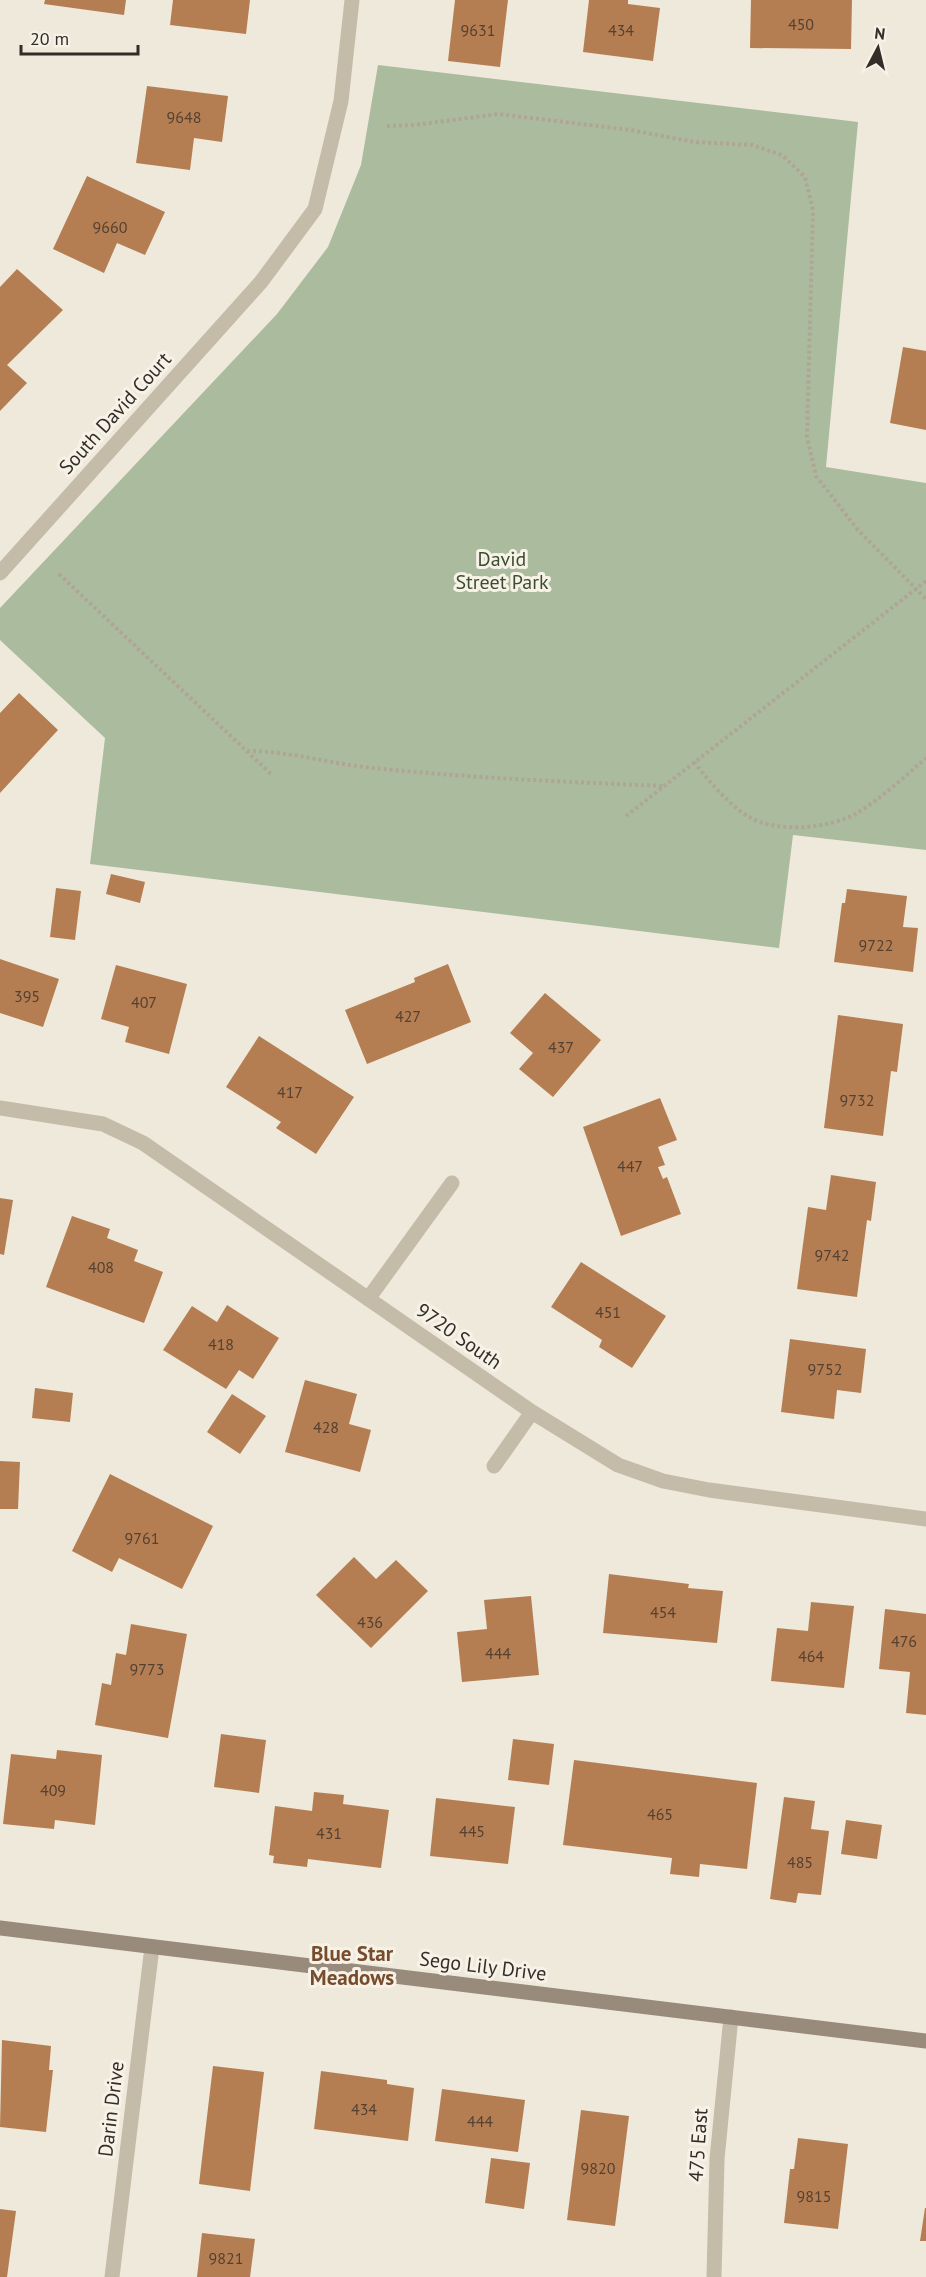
<svg xmlns="http://www.w3.org/2000/svg" width="926" height="2277" viewBox="0 0 926 2277" font-family="'PT Sans',sans-serif">
<rect width="100%" height="100%" fill="#eee9db"/>
<path fill="#abbb9d" d="M378,65l480,57 -32,345 100,16v367l-133,-15 -14,113 -689,-84 15,-126 -105,-98v-32l277,-294 51,-67 33,-82z"/>
<path fill="#b57e52" d="M45,0h81l-2,15 -80,-11z
M173,0h77l-4,34 -76,-9z
M455,0h53l-8,67 -52,-6z
M589,0h39v4l32,4 -7,53 -70,-9z
M751,0h101l-1,49 -101,-1z
M147,86l81,10 -6,46 -28,-4 -4,32 -54,-7z
M87,176l78,36 -20,43 -28,-12 -13,30 -51,-24z
M17,269l46,41 -56,55 20,18 -27,28v-124z
M903,347l23,4v79l-36,-7z
M19,693l39,37 -58,63v-80z
M111,874l34,8 -5,21 -34,-9z
M56,888l25,3 -6,49 -25,-3z
M847,889l60,7 -4,31 15,1 -5,44 -79,-10 8,-59h3z
M0,959l59,20 -16,48 -43,-14z
M448,964l23,58 -104,42 -22,-54 70,-28 -1,-4z
M116,965l71,19 -18,70 -44,-12 4,-15 -28,-8z
M545,993l56,47 -48,57 -34,-28 14,-16 -23,-20z
M838,1015l65,9 -6,48 -6,-1 -8,65 -59,-8z
M259,1036l95,61 -38,57 -40,-26 5,-6 -55,-35z
M660,1098l17,42 -19,7 7,18 -7,2 5,12 4,-2 14,37 -60,22 -38,-109z
M831,1175l45,7 -5,39 -4,-1 -10,77 -60,-8 11,-82 18,3z
M0,1198l13,2 -9,55 -4,-1z
M72,1216l38,13 -3,9 31,12 -4,11 29,11 -19,51 -98,-36z
M581,1262l85,54 -34,52 -33,-21 3,-7 -51,-33z
M227,1305l52,33 -26,41 -14,-9 -13,19 -63,-39 29,-44 25,16z
M790,1339l76,10 -5,44 -24,-3 -3,29 -53,-7z
M305,1380l52,14 -8,30 22,6 -11,42 -75,-20z
M35,1388l38,5 -3,29 -38,-4z
M232,1394l34,22 -26,38 -33,-22z
M0,1461l20,1 -2,47h-18z
M110,1474l103,52 -31,63 -63,-31 -7,14 -40,-21z
M354,1557l22,22 20,-19 32,31 -57,57 -55,-53z
M609,1574l80,10 -1,4 35,3 -6,52 -114,-10z
M531,1596l8,79 -77,7 -5,-50 30,-3 -3,-29z
M811,1602l43,4 -10,82 -73,-7 6,-53 31,3z
M885,1609l41,5v101l-20,-2 4,-41 -31,-3z
M131,1624l56,10 -19,104 -73,-13 7,-42 9,2 5,-32 10,2z
M221,1734l45,6 -7,53 -45,-6z
M513,1739l41,5 -5,41 -41,-5z
M57,1750l45,5 -7,70 -40,-5 -1,9 -51,-5 8,-70 45,5z
M574,1760l183,23 -10,86 -47,-5 -1,13 -29,-3 2,-16 -109,-13z
M314,1792l30,3 -1,9 46,6 -8,58 -73,-9 -1,8 -34,-4 1,-7 -5,-1 6,-49 37,5z
M784,1797l31,4 -4,28 18,2 -8,64 -23,-2 -2,10 -26,-4z
M436,1798l79,9 -7,57 -78,-8z
M846,1820l36,5 -5,34 -36,-5z
M2,2040l49,6 -2,24h4l-7,62 -46,-5z
M213,2066l51,6 -14,119 -51,-7z
M321,2071l66,9v4l27,4 -6,53 -94,-12z
M442,2089l83,11 -7,52 -83,-11z
M581,2110l48,6 -14,110 -48,-6z
M798,2138l50,6 -10,85 -54,-6 6,-54h4z
M491,2158l39,5 -6,46 -39,-6z
M925,2208h1v33h-6z
M0,2209l16,2 -9,66h-7z
M202,2233l53,6 -5,38h-53z"/>
<g fill="none" stroke-linecap="round" stroke-linejoin="round">
<path stroke="#b0a594" stroke-width="4" stroke-dasharray="3 3" stroke-linecap="butt" d="M387,126l28,-1 83,-11 133,16 63,12 58,3 30,10 23,22 8,33 -6,227 9,39 42,54 68,69
M59,574l212,200
M247,751c43,0 84,13 126,17 97,10 194,14 292,18
M694,762c16,20 31,39 52,53 28,19 83,14 111,-2 25,-15 47,-36 69,-55
M626,816l300,-235"/>
<path stroke="#c4bba9" stroke-width="15" d="M0,573l261,-291 54,-73 26,-108 11,-101
M0,1108l103,16 40,19 389,269 86,53 45,16 46,9 217,29
M368,1299l84,-116
M494,1466l38,-54
M112,2277l40,-330
M714,2277l3,-118 14,-142"/>
<path stroke="#988b7b" stroke-width="15" d="M0,1928l926,113"/>
</g>
<g text-anchor="middle" stroke-width="6" stroke-linejoin="round" paint-order="stroke">
<g font-size="16" fill="#544132">
<text x="801" y="30">450</text>
<text x="478" y="36">9631</text>
<text x="621" y="36">434</text>
<text x="184" y="123">9648</text>
<text x="110" y="233">9660</text>
<text x="876" y="951">9722</text>
<text x="27" y="1002">395</text>
<text x="144" y="1008">407</text>
<text x="408" y="1022">427</text>
<text x="561" y="1053">437</text>
<text x="290" y="1098">417</text>
<text x="857" y="1106">9732</text>
<text x="630" y="1172">447</text>
<text x="832" y="1261">9742</text>
<text x="101" y="1273">408</text>
<text x="608" y="1318">451</text>
<text x="221" y="1350">418</text>
<text x="825" y="1375">9752</text>
<text x="326" y="1433">428</text>
<text x="142" y="1544">9761</text>
<text x="663" y="1618">454</text>
<text x="370" y="1628">436</text>
<text x="904" y="1647">476</text>
<text x="498" y="1659">444</text>
<text x="811" y="1662">464</text>
<text x="147" y="1675">9773</text>
<text x="53" y="1796">409</text>
<text x="660" y="1820">465</text>
<text x="472" y="1837">445</text>
<text x="329" y="1839">431</text>
<text x="800" y="1868">485</text>
<text x="364" y="2115">434</text>
<text x="480" y="2127">444</text>
<text x="598" y="2174">9820</text>
<text x="814" y="2202">9815</text>
<text x="226" y="2264">9821</text>
</g>
<g font-size="20" fill="#332d28" stroke="#f6f2e7">
<text transform="translate(115 413) rotate(-48)" y="7">South David Court</text>
<text transform="translate(459 1336) rotate(35)" y="7">9720 South</text>
<text transform="translate(483 1966) rotate(7)" y="7">Sego Lily Drive</text>
<text transform="translate(111 2109) rotate(-83)" y="7">Darin Drive</text>
<text transform="translate(698 2145) rotate(-86)" y="7">475 East</text>
</g>
<g font-size="20" fill="#3c4d2f" stroke="#f6f2e7">
<text x="502" y="566">David<tspan x="502" dy="23">Street Park</tspan></text>
</g>
<g font-size="21" font-weight="bold" fill="#774c2c" stroke="#f6f2e7">
<text x="352" y="1961">Blue Star<tspan x="352" dy="24">Meadows</tspan></text>
</g>
</g>
<g transform="translate(878 48) rotate(7)" stroke="#f6f2e7" stroke-width="4.5" paint-order="stroke">
<path d="M0-4.5L10 22L0 15L-10 22Z" fill="#332d28"/>
<text y="-9" font-size="16" font-weight="bold" text-anchor="middle" fill="#332d28">N</text>
</g>
<path d="M21 45v9h117v-9" fill="none" stroke="#332d28" stroke-width="3"/>
<text x="30" y="45" font-size="18" fill="#332d28" stroke="#f6f2e7" stroke-width="4.5" paint-order="stroke">20 m</text>
</svg>
